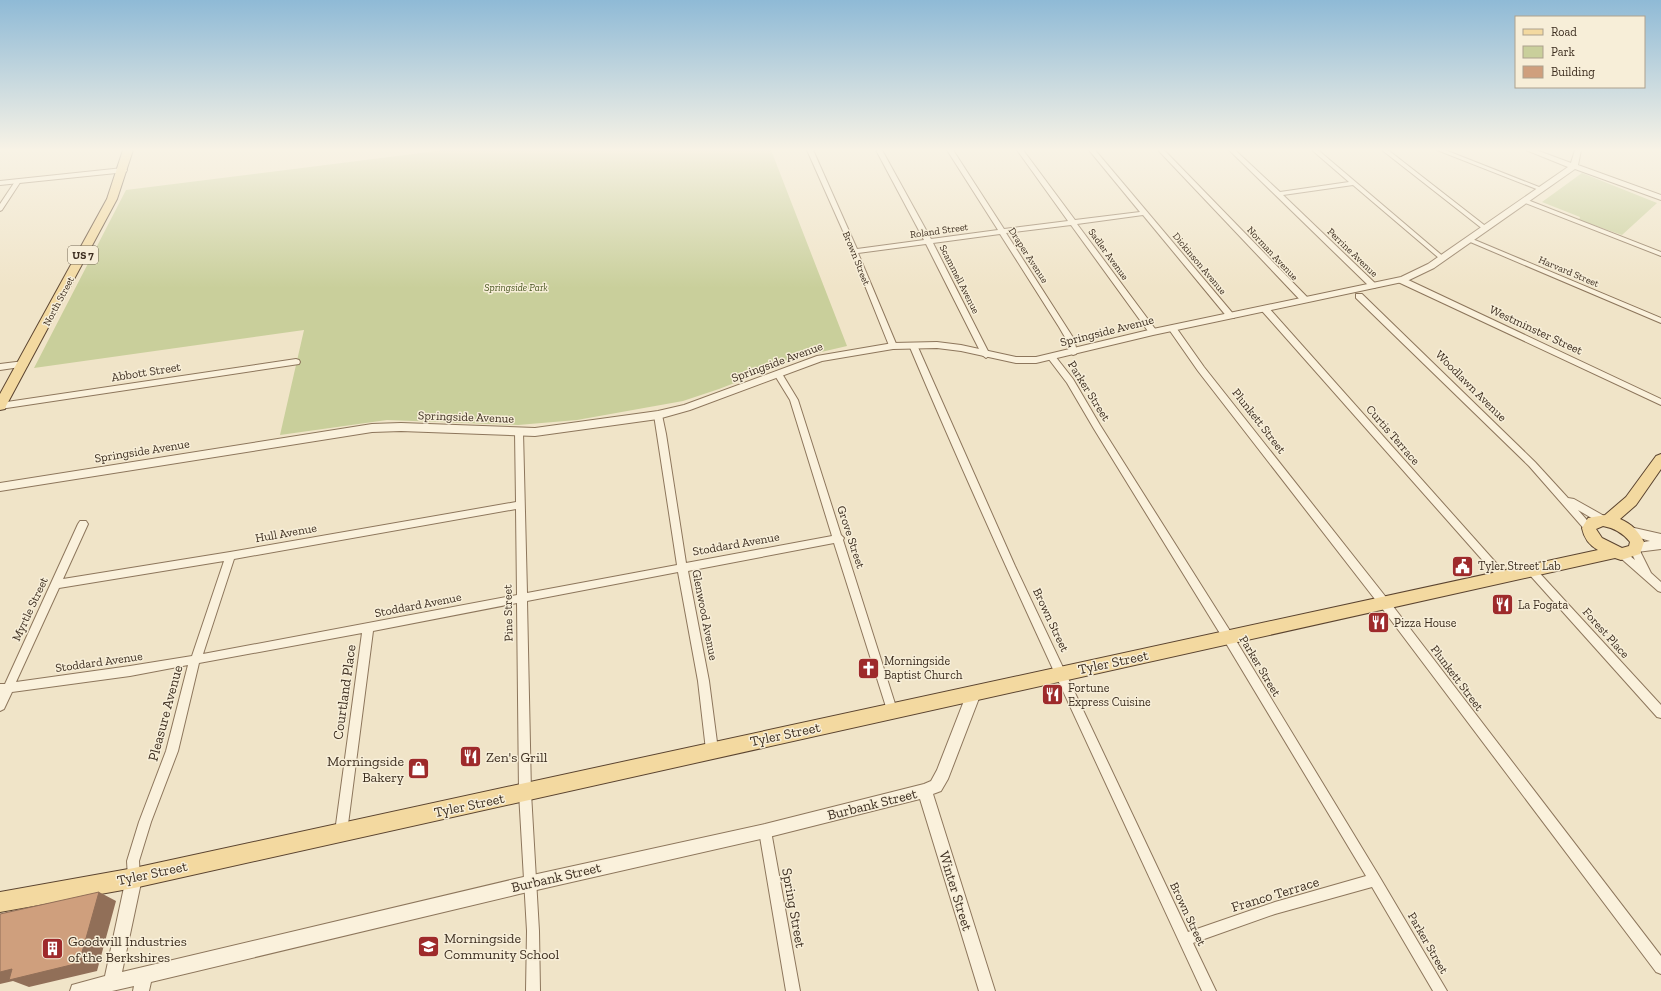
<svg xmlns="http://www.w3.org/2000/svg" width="1661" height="991" viewBox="0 0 1661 991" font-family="'Zilla Slab',serif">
<rect width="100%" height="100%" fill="#f0e4c8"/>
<path fill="#c9cf9b" d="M445,150h326l76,196 -43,10 -85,33 -36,12 -106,19 -59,5 -131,-5 -107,15 24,-105 -270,38 92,-178z
M1582,173l75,30 -35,32 -43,-15 1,-3 -38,-15z"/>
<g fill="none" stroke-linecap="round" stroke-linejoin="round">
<defs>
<path id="minor" d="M807,150h6l44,99 67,-9 -48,-90h6l49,89 67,-9 -51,-80h6l51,79 64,-8 -51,-71h6l52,70 65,-8 -51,-62h6l140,166 -1,2h-6l-85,-103 -66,9 79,106v4h-6l-79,-109 -65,8 68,106 3,13 -1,2 -3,1 -4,-3 -3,-13 -7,-12 -59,-93 -67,9 57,112 -4,3 -4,-3 -56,-111 -68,9 39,93 -1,2h-6l-47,-117z
M1158,150h6l144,148v4h-6z
M1229,150h6l45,42 69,-10 -37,-32h6l127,108 -1,1h-4l-87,-74 -70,10 95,91 -4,2h-3z
M1382,150h6l100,78v2h-4z
M1437,150h8l99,39 -5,1z
M16,180l5,1 -19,29 -2,1v-7z
M1525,199l136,53v4l-138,-54v-2z
M1470,238l191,80v5l-193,-82 -1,-1z
M1398,278h6l257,121v6l-263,-123z
M1356,294h6l173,168 33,36 6,1 32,18 2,3 -2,3h-6l-22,-13 16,18 -2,3h-6l-57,-65 -173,-168z
M1262,307h6l238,267 2,3 -2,3 -3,1 -3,-1 -238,-269z
M1169,326h6l29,41 185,234 272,355v18l-5,-2 -275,-365 -183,-236 -30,-43z
M910,343h6l1,2 98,221 173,366 87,-30 91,-26 -142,-236 -130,-211 -27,-46 -19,-25 4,-3 3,1 18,23 27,46 132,209 147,242 68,115h-14l-61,-104 -97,27 -82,29 23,48h-14c-99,-215 -201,-428 -293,-646z
M296,359l3,1 1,2 -1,2 -299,45v-6z
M24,361l4,3 -1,2 -27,4v-6z
M778,371l3,1 17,28 43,135 3,3 -1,2 54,170 -1,3 -4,2 -4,-2 -1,-3 -53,-167 -146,28 21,110 9,69 -2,4 -4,1 -4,-1 -2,-4 -8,-69 -20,-109 -151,29 4,192 8,138 1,60h-14l1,-60 -8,-138 -2,-190 -144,28 -26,201 -2,4 -4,2 -4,-2 -2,-4 27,-199 -163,30 -21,88 -27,71 -12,39 1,17 -2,4 -4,2 -4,-2 -2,-4 -1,-17 12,-39 27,-71 22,-86 -58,11 -118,16 -8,17 -4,2v-27h5l73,-160 2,-3h6l2,3 -25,55 167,-27 286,-50 -1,-70 4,-3 4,3 4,161 150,-28 -23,-150 4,-3 4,3 4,19 20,129 146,-27 -42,-136 -16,-26zM516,509l1,86 -314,59 31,-95zM224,561l-32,95 -62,10 -114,16 43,-94z
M1635,546l3,1 13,26 10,9v10l-3,-1 -42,-37 2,-3c7,-2 12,5 17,9l-5,-10 2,-3z
M1531,566l3,1 127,138v13l-4,-1 -129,-144 -2,-3 2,-3z
M765,825l4,2 2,4 29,160h-14l-27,-160 2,-4z"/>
<path id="tertiary" d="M1526,150h10l35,13 4,-13h6l-3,15 83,30v5l-86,-31 -141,99 -27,13 -254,54 -117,28h-20l-55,-12 -24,-3 -44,1 -71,12 -132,49 -32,9 -123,17 -134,-5 -29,1 -372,59v-8l372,-59 29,-1 134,5 123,-17 26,-6 133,-49 76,-13 44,-1 24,3 55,12h20l117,-28 248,-52 27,-13 140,-97z
M123,168l4,2 -1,2 -126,13v-4z
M1630,527l31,7v15l-24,3 -4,-2 -2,-3 2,-3 17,-3 -24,-7 -2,-3 2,-3z
M974,687l5,2 2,4 -33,86 -7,12 -8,3 62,197h-16l-59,-192 -155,39 -246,56 -368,88 -2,9h-16l1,-5 -22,5h-42l2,-6 33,-9 21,-98 3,-5 5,-3 5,3 3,5 -20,94 397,-94 246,-54 159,-40 7,-3 6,-11 30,-77 2,-4z"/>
<path id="primary" d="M123,150h10l-16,49 -111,207 -1,3 -5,1v-16l107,-195z
M1661,454v15l-25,36 -16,14c12,5 18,12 24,23l-4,12 -19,6 -6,-2 -1481,330 -134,24v-20l134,-24 1464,-318c-9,-5 -14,-12 -16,-22l6,-10 17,-3 21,-18 30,-41zM1603,526c11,2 20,7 27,16l-1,4 -7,2 -20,-10 -6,-9z"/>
</defs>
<use href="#minor" stroke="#8d765c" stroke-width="2"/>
<use href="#tertiary" stroke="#8d765c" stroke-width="2"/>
<use href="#primary" stroke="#5b4430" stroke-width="2"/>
<use href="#minor" fill="#faf1dc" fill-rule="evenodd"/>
<use href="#tertiary" fill="#faf1dc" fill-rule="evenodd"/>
<use href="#primary" fill="#f3d9a0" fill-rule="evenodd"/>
</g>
<path fill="#916f58" d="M99,892l17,9 -19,70 -68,16 -16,-6 -13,3v-12z"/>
<path fill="#cf9f7d" stroke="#916f58" d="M99,892l-20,71 -70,17 3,-11 -12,3v-58z"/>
<linearGradient id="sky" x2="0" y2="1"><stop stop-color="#8fbad6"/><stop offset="0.52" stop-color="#f8f3e6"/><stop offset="1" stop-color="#f8f3e6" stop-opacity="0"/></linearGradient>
<rect width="1661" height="288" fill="url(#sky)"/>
<defs>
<symbol id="civic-square" viewBox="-11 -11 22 22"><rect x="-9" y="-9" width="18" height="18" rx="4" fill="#9e2a2b" stroke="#f7eed8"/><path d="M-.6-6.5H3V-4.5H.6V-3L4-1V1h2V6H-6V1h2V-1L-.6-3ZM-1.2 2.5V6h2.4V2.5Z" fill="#fff"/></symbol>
<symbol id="restaurant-square" viewBox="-11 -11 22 22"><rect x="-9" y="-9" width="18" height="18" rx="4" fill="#9e2a2b" stroke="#f7eed8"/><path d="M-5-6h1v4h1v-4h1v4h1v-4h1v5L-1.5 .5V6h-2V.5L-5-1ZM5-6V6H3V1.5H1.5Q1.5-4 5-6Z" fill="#fff"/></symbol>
<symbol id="church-square" viewBox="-11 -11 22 22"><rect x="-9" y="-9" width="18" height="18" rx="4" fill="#9e2a2b" stroke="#f7eed8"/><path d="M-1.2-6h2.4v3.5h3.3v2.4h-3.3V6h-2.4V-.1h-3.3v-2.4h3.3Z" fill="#fff"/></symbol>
<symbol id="shop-square" viewBox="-11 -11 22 22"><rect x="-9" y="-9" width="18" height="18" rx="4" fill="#9e2a2b" stroke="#f7eed8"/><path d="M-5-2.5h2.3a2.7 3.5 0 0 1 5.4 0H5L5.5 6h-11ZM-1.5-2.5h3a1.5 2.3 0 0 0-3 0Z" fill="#fff"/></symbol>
<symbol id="school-square" viewBox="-11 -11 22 22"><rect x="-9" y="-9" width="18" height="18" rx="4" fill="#9e2a2b" stroke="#f7eed8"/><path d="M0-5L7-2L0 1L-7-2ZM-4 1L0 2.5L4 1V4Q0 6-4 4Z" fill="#fff"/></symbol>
<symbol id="building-square" viewBox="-11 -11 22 22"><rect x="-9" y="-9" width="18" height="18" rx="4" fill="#9e2a2b" stroke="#f7eed8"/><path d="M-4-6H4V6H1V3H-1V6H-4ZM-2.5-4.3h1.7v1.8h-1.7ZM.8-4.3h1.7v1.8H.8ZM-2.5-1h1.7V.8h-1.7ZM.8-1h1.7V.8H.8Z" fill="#fff"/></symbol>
</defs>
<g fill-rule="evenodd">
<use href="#civic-square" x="1450" y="554" width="25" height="25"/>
<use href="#restaurant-square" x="1490" y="592" width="25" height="25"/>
<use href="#restaurant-square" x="1366" y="610" width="25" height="25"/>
<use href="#church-square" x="856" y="656" width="25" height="25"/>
<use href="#restaurant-square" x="1040" y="682" width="25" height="25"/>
<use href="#restaurant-square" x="458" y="744" width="25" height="25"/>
<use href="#shop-square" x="406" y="756" width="25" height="25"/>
<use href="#school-square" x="416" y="934" width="25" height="25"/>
<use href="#building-square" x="40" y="936" width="25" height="25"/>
</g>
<g text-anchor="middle" stroke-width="3" stroke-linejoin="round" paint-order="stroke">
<g font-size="10" fill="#3d2e20" stroke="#f7eed8">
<text transform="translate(939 230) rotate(-8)" y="4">Roland Street</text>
<text transform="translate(1353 252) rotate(44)" y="4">Perrine Avenue</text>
<text transform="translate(1273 253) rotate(47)" y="4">Norman Avenue</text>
<text transform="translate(1109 254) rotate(54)" y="4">Sadler Avenue</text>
<text transform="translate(1029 255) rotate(57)" y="4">Draper Avenue</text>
<text transform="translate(857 258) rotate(68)" y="4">Brown Street</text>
<text transform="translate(1200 263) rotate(50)" y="4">Dickinson Avenue</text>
<text transform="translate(1569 271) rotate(23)" y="4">Harvard Street</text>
<text transform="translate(960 279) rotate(63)" y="4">Scammell Avenue</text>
<text transform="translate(58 301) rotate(-62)" y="4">North Street</text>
</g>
<g font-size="10" font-style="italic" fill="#4d5a26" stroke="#f7eed8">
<text x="516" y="291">Springside Park</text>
</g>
<rect fill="#f7eed8" stroke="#756857" stroke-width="1" x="68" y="246" width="30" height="18" rx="3"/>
<g font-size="11" font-weight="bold" fill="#3d2e20">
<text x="83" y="259">US 7</text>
</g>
<g font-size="12" fill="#3d2e20" stroke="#f7eed8">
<text transform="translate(1536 330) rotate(25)" y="4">Westminster Street</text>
<text transform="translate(1107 331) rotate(-14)" y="4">Springside Avenue</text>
<text transform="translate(777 362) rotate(-20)" y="4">Springside Avenue</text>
<text transform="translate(146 372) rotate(-9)" y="4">Abbott Street</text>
<text transform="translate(1471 386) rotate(45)" y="4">Woodlawn Avenue</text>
<text transform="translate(1089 391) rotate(58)" y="4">Parker Street</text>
<text transform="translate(466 417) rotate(2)" y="4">Springside Avenue</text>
<text transform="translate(1259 421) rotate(52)" y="4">Plunkett Street</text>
<text transform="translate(1393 435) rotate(49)" y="4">Curtis Terrace</text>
<text transform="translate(142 451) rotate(-9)" y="4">Springside Avenue</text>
<text transform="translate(286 533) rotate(-10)" y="4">Hull Avenue</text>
<text transform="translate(851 537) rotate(72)" y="4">Grove Street</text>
<text transform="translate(736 544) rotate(-10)" y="4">Stoddard Avenue</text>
<text transform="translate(418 605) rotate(-11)" y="4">Stoddard Avenue</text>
<text transform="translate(30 609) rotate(-65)" y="4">Myrtle Street</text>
<text transform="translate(508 613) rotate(-91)" y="4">Pine Street</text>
<text transform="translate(705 615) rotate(79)" y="4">Glenwood Avenue</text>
<text transform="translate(1051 620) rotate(65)" y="4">Brown Street</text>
<text transform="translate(1606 633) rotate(48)" y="4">Forest Place</text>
<text transform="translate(99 662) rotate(-8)" y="4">Stoddard Avenue</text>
<text transform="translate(1260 666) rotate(59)" y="4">Parker Street</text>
<text transform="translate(1457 678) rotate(53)" y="4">Plunkett Street</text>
<text transform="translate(1188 914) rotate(65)" y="4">Brown Street</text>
<text transform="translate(1428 943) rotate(60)" y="4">Parker Street</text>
</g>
<g font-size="12" fill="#3d2e20" stroke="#f7eed8" text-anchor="start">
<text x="1478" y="570">Tyler Street Lab</text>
<text x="1518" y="609">La Fogata</text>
<text x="1394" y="627">Pizza House</text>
<text x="884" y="665">Morningside<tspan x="884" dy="14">Baptist Church</tspan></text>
<text x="1068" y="692">Fortune<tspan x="1068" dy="14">Express Cuisine</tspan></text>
</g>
<g font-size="14" fill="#3d2e20" stroke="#f7eed8">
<text transform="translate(1113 662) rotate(-12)" y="5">Tyler Street</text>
<text transform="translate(344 692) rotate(-82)" y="5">Courtland Place</text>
<text transform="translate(165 713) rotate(-75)" y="5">Pleasure Avenue</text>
<text transform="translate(785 734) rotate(-12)" y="5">Tyler Street</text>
<text transform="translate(872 804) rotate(-14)" y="5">Burbank Street</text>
<text transform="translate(469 805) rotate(-12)" y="5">Tyler Street</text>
<text transform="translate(152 873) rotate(-12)" y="5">Tyler Street</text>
<text transform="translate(556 877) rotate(-13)" y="5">Burbank Street</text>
<text transform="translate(956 891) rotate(73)" y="5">Winter Street</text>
<text transform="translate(1275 894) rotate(-17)" y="5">Franco Terrace</text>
<text transform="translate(794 908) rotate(80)" y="5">Spring Street</text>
</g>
<g font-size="14" fill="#3d2e20" stroke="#f7eed8" text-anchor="start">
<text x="486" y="762">Zen's Grill</text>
<text x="404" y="766" text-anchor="end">Morningside<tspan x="404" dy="16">Bakery</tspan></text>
<text x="444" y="943">Morningside<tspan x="444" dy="16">Community School</tspan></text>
<text x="68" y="946">Goodwill Industries<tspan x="68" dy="16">of the Berkshires</tspan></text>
</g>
</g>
<rect x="1515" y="16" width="130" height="72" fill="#f7eed8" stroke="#ada18e"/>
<rect x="1523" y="29" width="20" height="6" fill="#f3d9a0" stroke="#ada18e"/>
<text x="1551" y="36" font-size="12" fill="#3d2e20">Road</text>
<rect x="1523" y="46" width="20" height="12" fill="#c9cf9b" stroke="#ada18e"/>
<text x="1551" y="56" font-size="12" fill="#3d2e20">Park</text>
<rect x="1523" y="66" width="20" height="12" fill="#cf9f7d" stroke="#ada18e"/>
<text x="1551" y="76" font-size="12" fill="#3d2e20">Building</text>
</svg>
